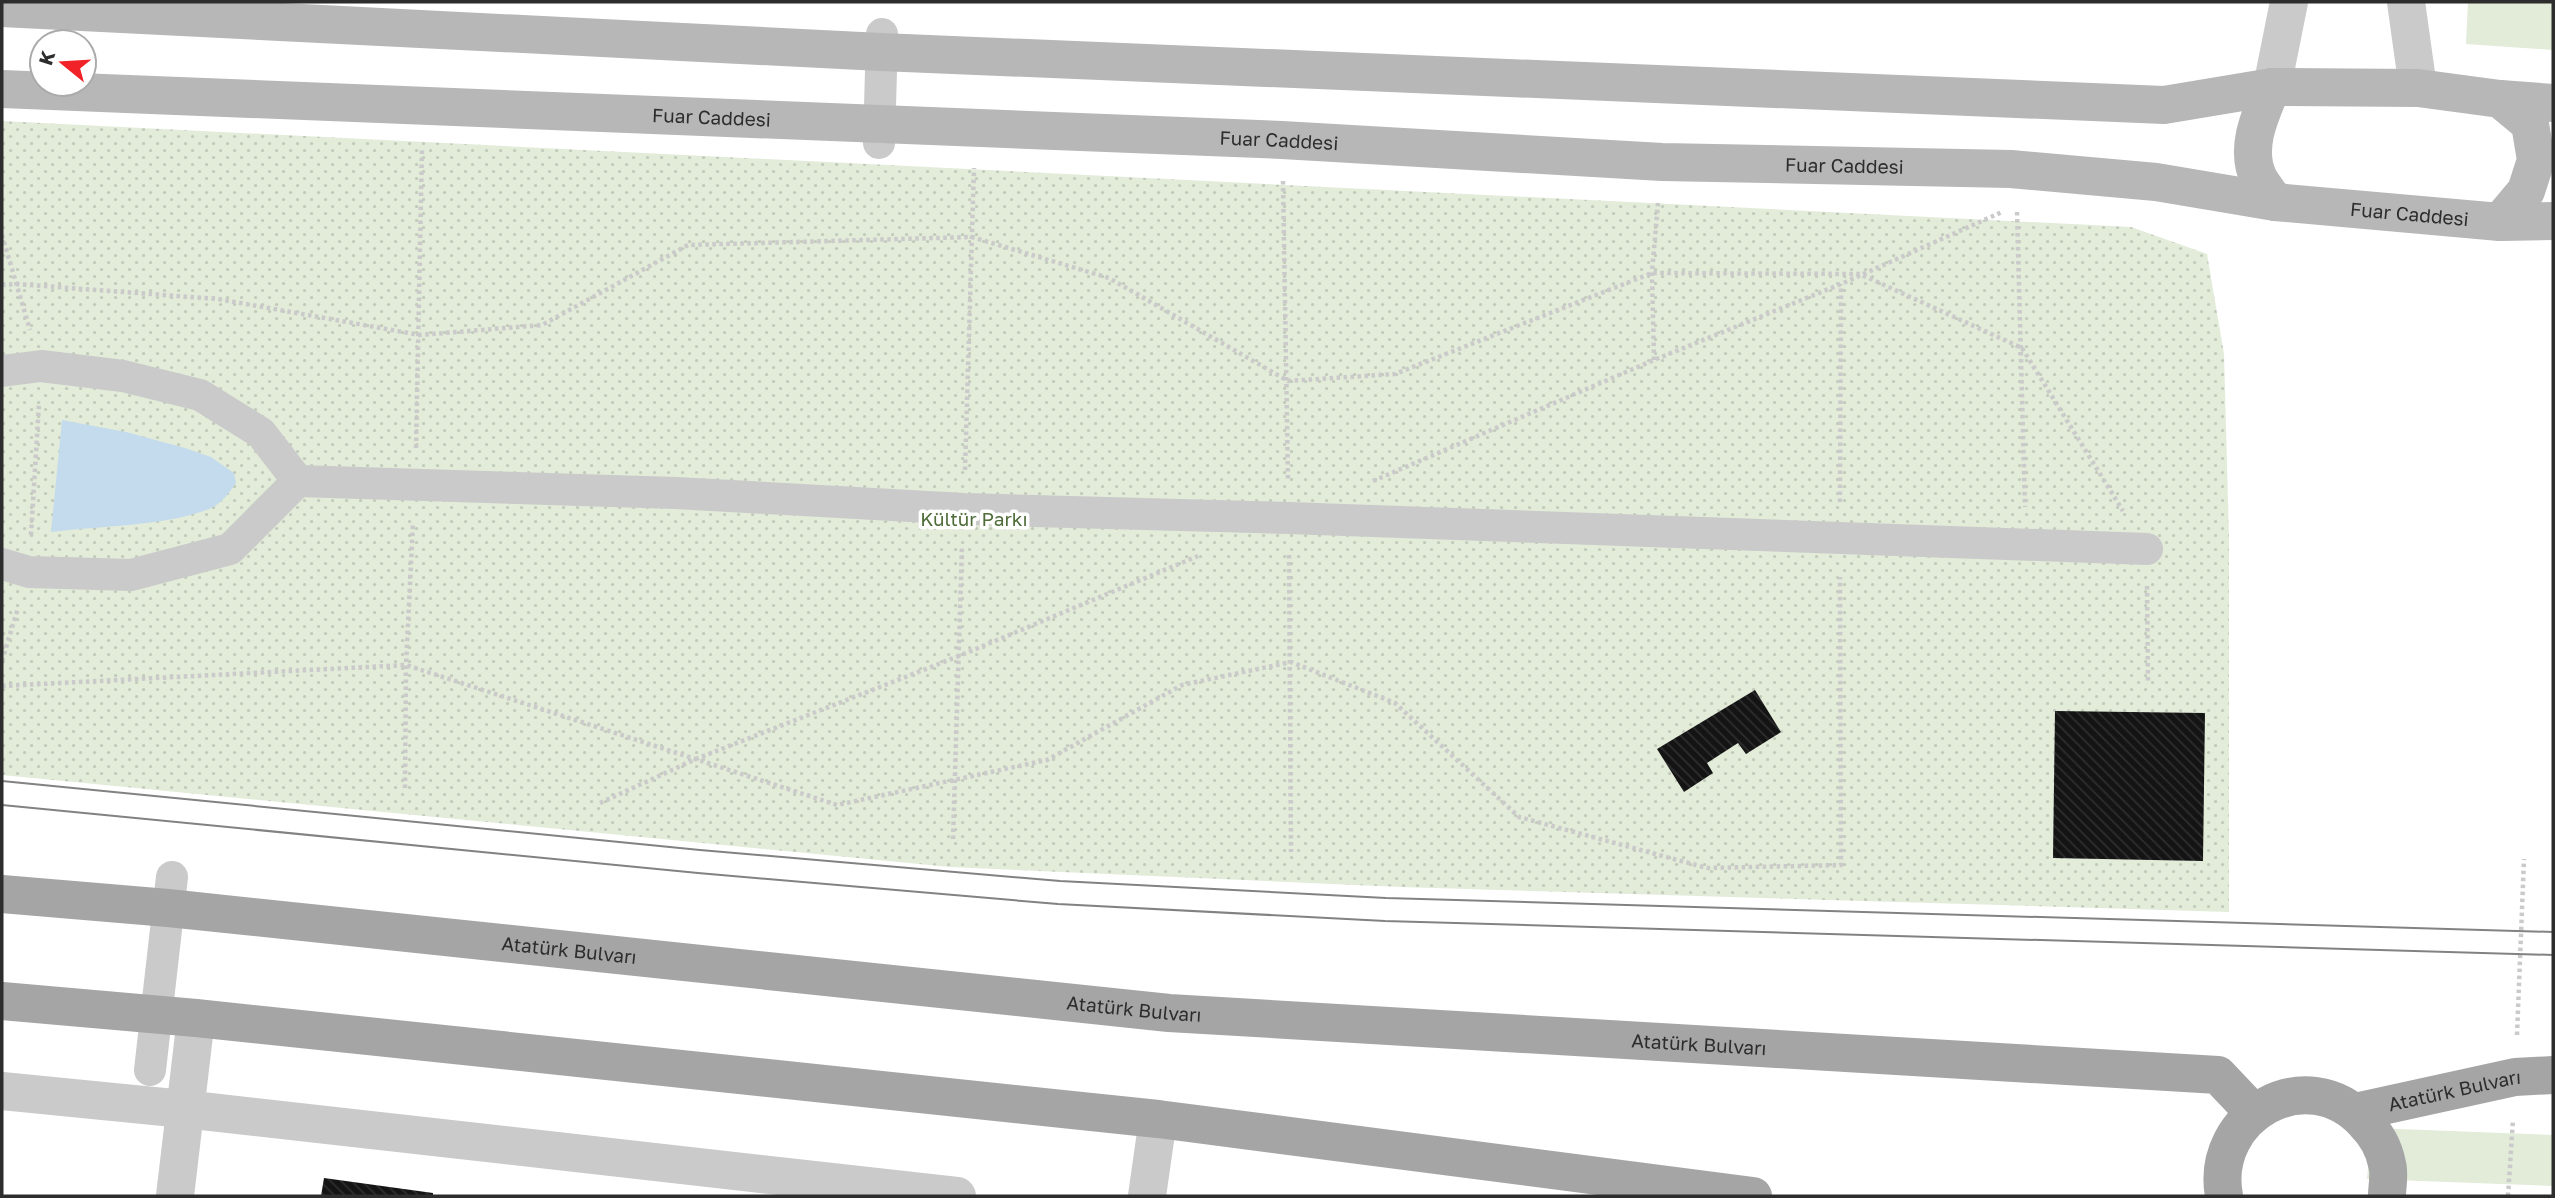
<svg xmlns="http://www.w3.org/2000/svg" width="2555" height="1198" viewBox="0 0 2555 1198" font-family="'Golos Text',sans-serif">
<defs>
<pattern id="park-dots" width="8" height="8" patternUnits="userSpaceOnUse" patternTransform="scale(1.75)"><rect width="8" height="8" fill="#e2ecd9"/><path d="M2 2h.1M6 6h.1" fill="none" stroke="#c2cbbb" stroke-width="1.8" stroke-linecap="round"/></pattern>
<pattern id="building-back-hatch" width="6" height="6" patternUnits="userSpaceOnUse" patternTransform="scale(1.75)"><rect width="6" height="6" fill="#141414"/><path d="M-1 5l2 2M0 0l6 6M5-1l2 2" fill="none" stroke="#2e2e2e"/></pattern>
</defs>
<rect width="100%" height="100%" fill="#fff"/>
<path fill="#e2ecd9" d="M2468,2h85v48l-87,-6z
M2372,1128l181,7v51l-186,-7z"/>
<path fill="url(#park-dots)" d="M2,121l2129,106 76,27 17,100 5,184v374l-828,-25 -451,-20 -948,-92z"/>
<path fill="#c4dbed" d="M62,420l64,12 59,16 26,9 23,16 2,10c-6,9 -16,22 -27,26 -43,17 -111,17 -158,23z"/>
<path fill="url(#building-back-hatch)" d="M1755,690l26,42 -35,22 -8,-11 -31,20 6,10 -29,19 -27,-43z
M2055,711l150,2 -2,148 -150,-3z
M324,1178l109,15v3h-112z"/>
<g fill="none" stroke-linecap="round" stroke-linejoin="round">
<path stroke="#cacaca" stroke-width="4.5" stroke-dasharray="3.5 3.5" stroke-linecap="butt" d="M1283,181l5,299
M2017,212l8,295
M2,235l28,95
M2,285l14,-1 202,15 202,36 122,-10 146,-80 284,-8 137,41 179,103 107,-7 257,-101 208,1 162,74 101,163
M1654,360l-2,-87 6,-70
M416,448l6,-300
M965,470l9,-302
M1373,481l281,-121 187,-76 161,-72
M1840,502l1,-218
M31,535l8,-131
M1289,555l2,297
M2147,586l1,96
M2,661l16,-53
M2,686l404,-21 431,140 210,-45 135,-75 109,-23 104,41 124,114 188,51 134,-3 -1,-288
M405,788l1,-123 7,-142
M600,803l96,-44 263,-103 239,-100
M953,839l9,-293
M2517,1035l7,-176
M2508,1196l5,-76"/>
<path stroke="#cacaca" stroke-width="32" d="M879,143l3,-109
M2,371l39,-5 82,10 77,19 61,38 37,48
M2,564l27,8 102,3 99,-26 68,-68 378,12 288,16 325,9 858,31
M150,1070l22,-193"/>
<path stroke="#cacaca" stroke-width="38" d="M2406,2l12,86
M2272,87l17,-85
M2,1091l182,18 773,87
M175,1196l21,-178
M1147,1196l11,-77"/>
<g stroke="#b7b7b7" stroke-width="38">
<path d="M2,8l879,44 1283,53 108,-18 146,1 82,11 53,4"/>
<path d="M2272,87c-12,28 -28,62 -13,92 5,8 11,16 16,23"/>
<path id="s1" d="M2,89l1280,51 380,22 349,7 145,13 119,20 225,20 53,-1"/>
<path d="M2500,222l26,-31 10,-31 -6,-36 -30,-25"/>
</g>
<g stroke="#a5a5a5" stroke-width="38">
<path id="s2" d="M2,894l166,14 1001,105 1049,62 36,38"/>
<path d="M2,1001l194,17 962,101 595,77"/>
<path id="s3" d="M2355,1112l160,-35 38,-2"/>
<path d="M2224,1196c-15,-81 83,-136 140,-74 12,12 20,26 23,42 3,10 0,22 0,32"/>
</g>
<path stroke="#828282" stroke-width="2" d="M2,781l698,69 360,31 326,17 1167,34
M2,805l696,68 360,31 327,17 1168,34"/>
</g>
<g text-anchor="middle" stroke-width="7" stroke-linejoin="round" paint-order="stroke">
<g font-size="19" fill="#2d2d2d" stroke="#fff">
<text dy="7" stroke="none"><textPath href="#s1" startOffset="710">Fuar Caddesi</textPath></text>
<text dy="7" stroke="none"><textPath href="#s1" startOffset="1278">Fuar Caddesi</textPath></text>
<text dy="7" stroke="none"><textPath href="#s1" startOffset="1844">Fuar Caddesi</textPath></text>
<text dy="7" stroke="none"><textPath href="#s1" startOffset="2412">Fuar Caddesi</textPath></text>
<text dy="7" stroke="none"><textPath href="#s2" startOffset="570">Atatürk Bulvarı</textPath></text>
<text dy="7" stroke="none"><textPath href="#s2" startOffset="1138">Atatürk Bulvarı</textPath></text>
<text dy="7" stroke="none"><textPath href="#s2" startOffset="1704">Atatürk Bulvarı</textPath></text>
<text dy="7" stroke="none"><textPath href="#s3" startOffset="102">Atatürk Bulvarı</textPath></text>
</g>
<g font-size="19" fill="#4e6c38" stroke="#fff">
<text x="974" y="526">Kültür Parkı</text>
</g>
</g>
<rect width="2555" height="1198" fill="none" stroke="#2d2d2d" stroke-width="7"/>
<g transform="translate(63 63) rotate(288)"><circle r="33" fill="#ffffff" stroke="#ababab" stroke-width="2"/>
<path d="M0-5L12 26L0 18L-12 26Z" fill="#f12228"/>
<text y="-10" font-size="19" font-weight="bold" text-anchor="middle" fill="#2d2d2d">K</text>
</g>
</svg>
